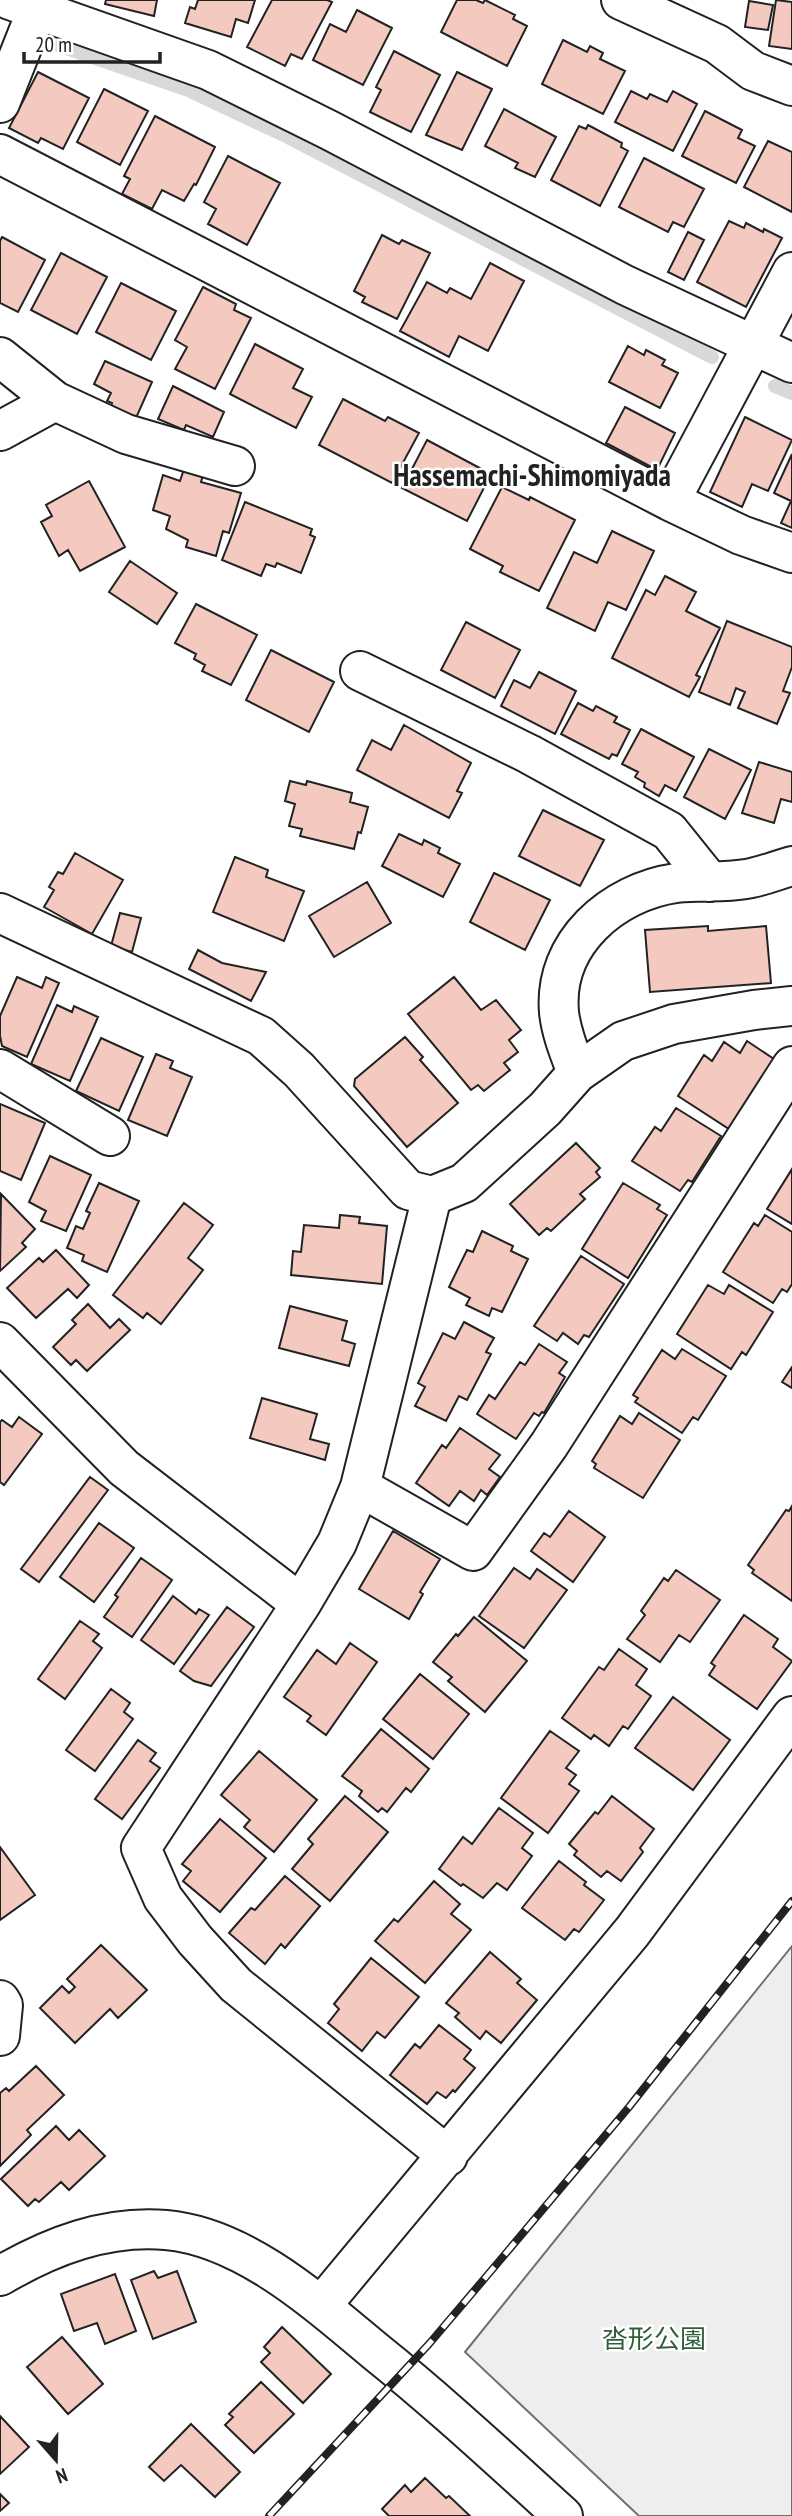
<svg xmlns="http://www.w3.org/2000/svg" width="792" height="2516" viewBox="0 0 792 2516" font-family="'PT Sans Narrow','Noto Sans JP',sans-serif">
<rect width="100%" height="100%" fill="#fff"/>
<path fill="#eee" stroke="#6f6f6f" stroke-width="2" d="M792,1946v570h-153l-174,-164z"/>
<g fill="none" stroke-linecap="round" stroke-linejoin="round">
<path stroke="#d9d9d9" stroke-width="14" d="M60,46l128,44 98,46 426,221
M775,386l17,7"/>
</g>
<path fill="#f3c9c0" stroke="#222" stroke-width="2" d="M106,0h51l-3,16 -49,-12z
M198,0h57l-7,23 -12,-4 -5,18 -46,-14 5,-16 5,2z
M272,0h55l5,2 -30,57 -11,-5 -6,12 -38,-19z
M457,0h19l7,3 2,-3 30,15 -2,4 14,7 -20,40 -66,-34z
M776,0l16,2v47l-23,-3z
M749,1l24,4 -5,25 -23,-3z
M357,10l35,18 -29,57 -50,-25 17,-36 16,8z
M563,40l24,12 3,-6 13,7 -3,6 25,12 -22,43 -61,-30z
M394,51l46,24 -29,57 -41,-20 11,-22 -5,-3z
M38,72l51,26 -26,51 -22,-11 -3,5 -29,-15z
M457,72l35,17 -30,61 -36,-15z
M104,89l44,22 -28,54 -43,-23z
M631,91l16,8 3,-5 17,8 6,-11 24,13 -24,47 -58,-29z
M504,109l52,28 -21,40 -20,-9 3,-5 -33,-17z
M705,111l37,19 -4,8 17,8 -19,37 -54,-27z
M155,116l60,31 -19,38 -2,-1 -10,17 -22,-11 -10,19 -30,-15 8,-15 -6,-3z
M588,125l34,18 -1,4 7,4 -28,55 -49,-26 28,-54 7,3z
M768,141l24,11v60l-48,-25z
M228,156l52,27 -33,62 -39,-21 8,-15 -12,-7z
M644,158l60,31 -20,38 -11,-5 -5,10 -49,-25z
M729,221l15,7 2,-5 17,9 1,-3 18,9 -36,69 -49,-25z
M688,232l16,8 -20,40 -16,-8z
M382,235l17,9 3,-4 28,13 -33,66 -35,-17 3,-5 -11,-6z
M2,237l43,23 -27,52 -18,-9v-62z
M61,253l46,24 -30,57 -46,-24z
M490,263l34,18 -36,70 -29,-15 -10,21 -49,-26 27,-49 20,11 3,-5 21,11z
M121,283l55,28 -25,49 -55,-28z
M203,287l33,17 -2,6 17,8 -36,71 -40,-20 12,-22 -12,-7z
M255,344l48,25 -10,19 19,9 -16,31 -66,-34z
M628,346l16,9 2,-5 19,10 -3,5 16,8 -18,35 -51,-26z
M105,361l47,21 -16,36 -25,-12 1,-3 -5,-2 4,-8 -17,-9z
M173,386l51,26 -11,25 -27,-12 -2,5 -26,-11z
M343,399l42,22 3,-4 31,16 -27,50 -73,-38z
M625,407l50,26 -18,37 -51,-27z
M745,417l47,23 -24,51 -16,-7 -10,23 -32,-15z
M427,440l64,34 -24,47 -65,-33z
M792,454v74l-11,-5 10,-22 -17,-8z
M184,469l19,6 -2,7 40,11 -12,40 -6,-2 -7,25 -30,-9 2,-7 -22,-11 4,-13 -17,-6 10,-35 17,6z
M89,481l36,66 -45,24 -12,-21 -9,6 -18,-34 11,-6 -6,-11z
M502,487l27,13 1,-3 45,23 -36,71 -39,-19 3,-6 -33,-17z
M245,502l67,27 -2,6 5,2 -14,36 -24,-10 -2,4 -9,-3 -5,12 -39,-16z
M612,531l42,20 -28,59 -18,-8 -13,29 -48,-23 27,-56 23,11z
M130,561l47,32 -20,31 -48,-32z
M665,576l31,16 -10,19 34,17 -24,47 4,2 -11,20 -77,-39 34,-68 9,5z
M196,604l61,31 -26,50 -29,-14 3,-6 -11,-6 2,-5 -21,-11z
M727,621l65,26v20l-9,24 7,2 -13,31 -39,-16 7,-16 -9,-4 -6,17 -31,-13z
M466,622l54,28 -25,48 -54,-28z
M271,650l63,32 -25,50 -63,-32z
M539,672l37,19 -21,43 -54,-28 13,-26 16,8z
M578,703l15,8 3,-5 21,11 -3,5 16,8 -13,26 -5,-2 -3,5 -48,-25z
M404,725l67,38 -14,28 5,2 -13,25 -92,-48 15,-30 19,10z
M641,729l53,28 -18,34 -11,-6 -6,11 -15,-9 1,-4 -10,-6 3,-5 -16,-8z
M709,749l42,21 -26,49 -41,-22z
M759,762l33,10v30l-11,-3 -7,24 -32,-10z
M290,781l16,4 1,-4 45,12 -2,9 18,5 -7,26 -3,-1 -4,17 -54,-13 2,-7 -13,-3 6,-22 -10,-3z
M543,810l61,30 -24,46 -61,-30z
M399,834l23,11 2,-5 16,8 -2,5 22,11 -17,33 -61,-31z
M75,853l48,27 -31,54 -48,-27 10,-17 -5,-3 9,-15 5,2z
M235,857l33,13 -2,7 38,14 -20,50 -71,-29z
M494,873l56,27 -25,50 -55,-28z
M367,882l24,41 -57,34 -25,-41z
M120,913l21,5 -9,34 -21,-6z
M708,926v5l58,-5 5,57 -121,9 -5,-62z
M198,950l24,13 44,9 -15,29 -62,-32z
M17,977l25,11 4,-11 13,6 -32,74 -25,-11 -2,-10v-20z
M454,977l27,33 15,-10 25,30 -12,10 9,12 -14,11 6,7 -26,21 -6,-6 -7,5 -63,-76z
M57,1005l15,7 2,-6 24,11 -28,64 -39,-17z
M405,1037l18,20 -3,3 38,43 -51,44 -53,-61 1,-7z
M101,1038l42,19 -24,54 -43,-20z
M747,1041l27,18 -45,70 -51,-33 26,-41 8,6 12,-19 16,11z
M156,1054l17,7 -3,7 22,9 -25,59 -39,-16z
M0,1104l45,19 -24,57 -21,-9z
M676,1108l45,28 -29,46 -4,-2 -8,11 -48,-30 23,-34 6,4z
M576,1143l24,25 -4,4 4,5 -20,17 5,5 -34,32 -4,-3 -8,7 -29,-31z
M50,1156l41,19 -25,56 -25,-10 5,-10 -17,-9z
M792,1169v55l-25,-15z
M99,1183l40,18 -32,71 -25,-11 2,-6 -17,-7 9,-22 7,3 7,-16 -4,-2z
M623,1183l37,22 -3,4 10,6 -39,63 -46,-29z
M1,1194l34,35 -13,14 4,4 -26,24z
M184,1203l29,22 -25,33 15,12 -42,54 -14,-11 -4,5 -30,-23z
M340,1215l20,2 -1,6 28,3 -5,58 -91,-9 2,-24 8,1 3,-27 35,3z
M765,1215l27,17v52l-5,8 -5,-3 -9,14 -50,-31 31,-49 4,3z
M482,1231l31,15 -2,5 17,8 -26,53 -10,-4 -3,8 -23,-11 4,-7 -21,-11 18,-37 6,2z
M56,1250l33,35 -12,13 -9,-9 -32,29 -29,-30 32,-30 4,4z
M581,1256l43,28 -35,53 -5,-2 -6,9 -15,-11 -6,8 -23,-15z
M708,1285l16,9 5,-9 44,27 -27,43 -4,-3 -11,17 -54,-35z
M88,1304l22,24 9,-9 11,11 -43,41 -11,-11 -5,5 -18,-18 23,-23 -4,-4z
M290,1306l57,15 -5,19 13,4 -6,22 -70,-18z
M464,1322l30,16 -8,14 5,2 -24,46 -8,-4 -13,25 -31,-15 10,-19 -7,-4 25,-50 12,6z
M539,1344l28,18 -8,11 6,4 -21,36 -2,-1 -3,4 -5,-3 -18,26 -39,-25 12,-19 6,4 25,-37 5,3z
M682,1349l44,27 -28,44 -5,-3 -11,16 -47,-31 3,-4 -5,-3 29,-45 13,9z
M792,1367v21l-10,-6z
M262,1398l55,16 -7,25 19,5 -4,16 -75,-22z
M639,1413l41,27 -37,58 -49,-30 2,-4 -4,-3 28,-45 12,8z
M19,1417l23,17 -38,51 -4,-3v-60l2,-2 10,7z
M460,1428l40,27 -11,14 11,8 -13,18 -6,-5 -7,11 -14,-10 -11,15 -33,-23 26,-38 4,3z
M90,1477l18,13 -69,92 -18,-13z
M792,1506v95l-40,-28 2,-3 -6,-5 38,-55 3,1z
M569,1511l36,26 -32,45 -42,-31 13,-18 6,4z
M99,1523l35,25 -40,54 -34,-25z
M393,1531l47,28 -20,33 3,2 -14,25 -50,-30z
M141,1558l31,22 -40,57 -28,-20 14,-20 -3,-2z
M514,1568l16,11 7,-10 30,21 -43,58 -45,-32z
M676,1570l44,30 -30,42 -11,-7 -19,27 -33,-23 18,-24 -4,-4 23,-33 4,3z
M173,1596l23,18 3,-5 10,6 -35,49 -33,-24z
M227,1607l27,20 -43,59 -17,-5 -14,-10z
M744,1615l34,24 -5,8 19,14 -35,48 -48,-34 6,-9 -4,-3z
M474,1617l53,44 -42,51 -37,-31 4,-4 -19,-15 23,-28 2,2z
M80,1621l19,13 -6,7 9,7 -37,51 -27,-20z
M350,1643l27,19 -51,73 -19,-14 4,-5 -27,-19 33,-47 19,14z
M619,1649l28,20 -11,16 15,11 -23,33 -5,-3 -14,20 -15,-11 -3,4 -29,-21 37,-51 5,3z
M420,1674l49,40 -36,45 -50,-40z
M111,1689l19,14 -6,9 9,7 -38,52 -29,-21z
M673,1697l57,43 -37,50 -58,-42z
M381,1729l48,40 -18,23 -5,-4 -19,24 -5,-4 -4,4 -19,-16 3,-5 -20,-15z
M550,1731l29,20 -13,17 10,7 -7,9 10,7 -31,42 -47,-35z
M138,1740l18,13 -6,8 10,7 -38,51 -27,-20z
M259,1751l58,49 -43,52 -30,-25 6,-7 -29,-25z
M345,1796l43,36 -58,69 -38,-32 21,-25 -5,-5z
M612,1796l42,33 -14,19 3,4 -22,29 -14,-10 -6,6 -27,-22 3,-4 -8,-7 26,-32 3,2z
M499,1808l34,25 -11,15 10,8 -25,34 -10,-7 -14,15 -20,-14 -2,2 -22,-17 24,-32 9,7z
M220,1819l46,39 -46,54 -37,-31 8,-10 -9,-7z
M0,1847l35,48 -35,25z
M559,1861l27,21 -2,3 20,15 -25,32 -5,-3 -9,11 -43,-32z
M285,1876l35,30 -35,42 -4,-4 -16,20 -36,-31 22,-25 4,2z
M434,1881l26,23 -9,10 20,16 -46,53 -50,-42 19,-22 4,3z
M101,1945l46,45 -29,28 -8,-9 -35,34 -35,-35 22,-22 7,7 6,-6 -8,-8z
M490,1952l31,27 -4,4 20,17 -36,43 -15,-12 -6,8 -25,-22 4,-4 -13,-10z
M371,1958l48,39 -34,41 -8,-6 -15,19 -34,-28 11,-14 -5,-5z
M439,2025l32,25 -7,9 11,9 -20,24 -2,-2 -7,8 -9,-6 -10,12 -37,-29 25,-31 5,4z
M36,2066l28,29 -37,35 4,5 -31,31v-73l6,-5 3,3z
M56,2126l13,14 10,-10 26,26 -36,34 -8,-8 -22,20 -4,-3 -7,7 -27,-27z
M154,2271l4,7 19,-7 19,51 -43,17 -22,-59z
M115,2274l21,57 -31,13 -8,-21 -23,8 -13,-37z
M282,2327l49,47 -28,29 -42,-41 9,-9 -6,-6z
M62,2337l41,47 -35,30 -41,-47z
M261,2382l33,32 -40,39 -29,-28 8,-8 -4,-3z
M0,2416l29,31 -29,27z
M191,2424l49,48 -25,25 -34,-32 -17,16 -15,-14z
M425,2478l21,20 3,-2 21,20h-81l-7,-7 23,-24 6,7z
M0,2494l9,9 -9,8z"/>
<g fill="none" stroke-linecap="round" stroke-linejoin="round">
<defs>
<path id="minor" d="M10,0l198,70 121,60 296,155 167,78
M621,0l96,44 36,27 39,15
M0,103l41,-103
M0,154l670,347
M792,272l-122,229 71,34 51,18
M0,357l55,44 71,33 109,32
M0,431l55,-30
M360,671l169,83 140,77 41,51
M0,913l261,123 38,34 109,120 24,6 32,-13 81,-74 32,-36 46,-32 51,-17 80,-14 38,-4
M0,1069l110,67
M577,1073c-7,-19 -16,-40 -18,-61 -6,-69 54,-120 117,-129 23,-3 47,0 70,-4 15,-2 31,-9 46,-13
M432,1196l-72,291 -23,56 -36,61 -160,244 22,50 32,42 41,45 212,171
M0,1342l124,126 177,136
M360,1487l113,64 76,-106 243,-379
M0,2000l3,5 -3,31
M0,2276c51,-30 106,-51 166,-46 79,7 151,73 209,121 65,52 126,109 188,165
M321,2306l311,-374 160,-216"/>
</defs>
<use href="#minor" stroke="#222" stroke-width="42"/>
<use href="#minor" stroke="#fff" stroke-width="38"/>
<defs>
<path id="rail" d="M269,2516l160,-172 67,-79 133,-158 163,-206"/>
</defs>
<use href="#rail" stroke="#222" stroke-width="8"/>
<use href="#rail" stroke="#fff" stroke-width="5" stroke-dasharray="16" stroke-linecap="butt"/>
</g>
<g text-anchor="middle" stroke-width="5" stroke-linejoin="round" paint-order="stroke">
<g font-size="26" fill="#2f5e38" stroke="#fff">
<text x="654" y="2348">沓形公園</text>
</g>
<g font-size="30" font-weight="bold" fill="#222" stroke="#fff">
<text x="532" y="486">Hassemachi-Shimomiyada</text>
</g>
</g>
<g transform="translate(56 2460) rotate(160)" stroke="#ffffff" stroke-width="5" paint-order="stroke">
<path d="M0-5L12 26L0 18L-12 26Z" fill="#222222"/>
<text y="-10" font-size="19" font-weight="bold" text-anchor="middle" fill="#222222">N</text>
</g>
<path d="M24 52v10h136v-10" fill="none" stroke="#222222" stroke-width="3.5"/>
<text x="35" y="52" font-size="21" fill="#222222" stroke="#ffffff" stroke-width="5" paint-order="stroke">20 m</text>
</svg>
